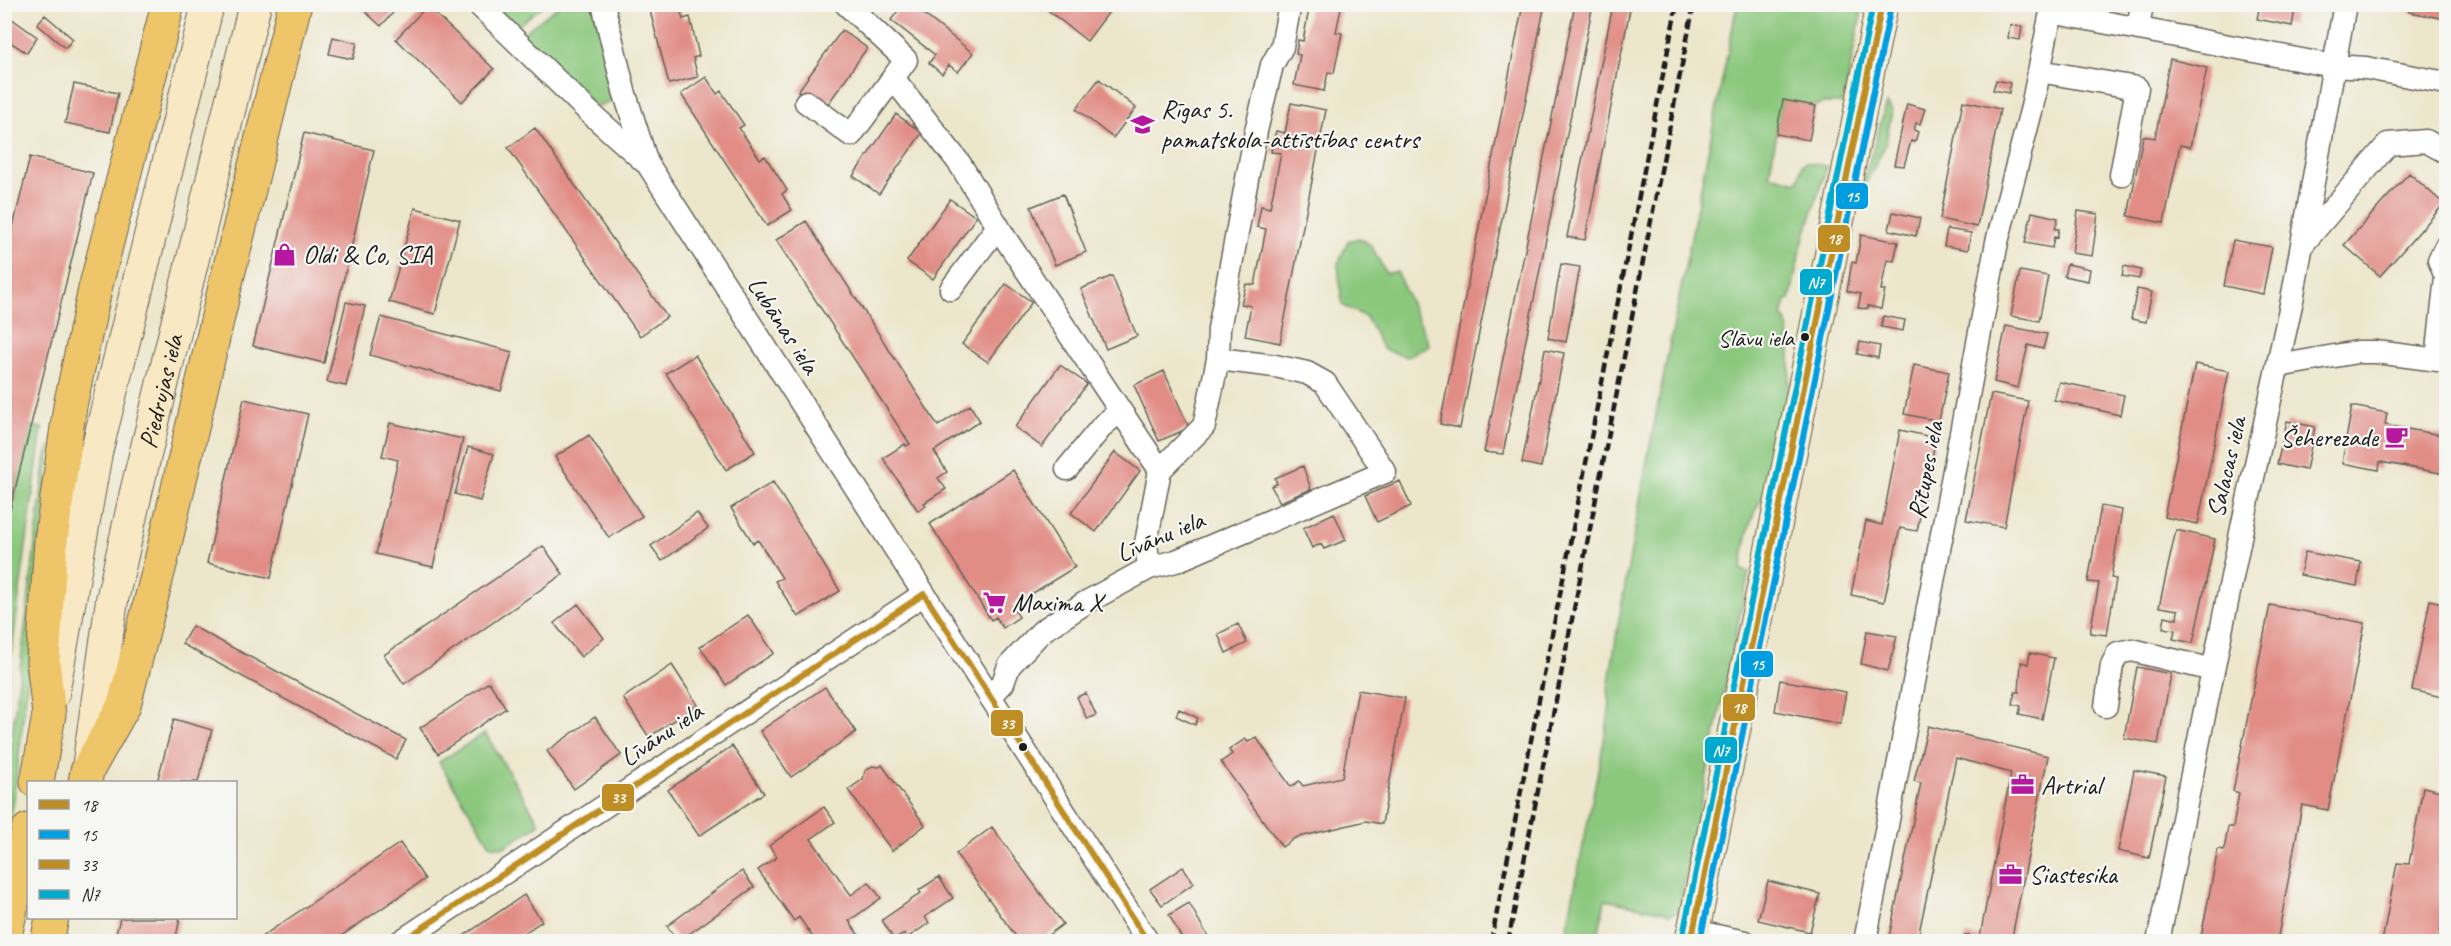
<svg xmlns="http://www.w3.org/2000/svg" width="2451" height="946" viewBox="0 0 2451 946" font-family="Caveat,sans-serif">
<rect width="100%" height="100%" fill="#f6f6f2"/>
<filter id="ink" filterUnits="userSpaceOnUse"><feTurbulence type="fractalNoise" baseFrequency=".0167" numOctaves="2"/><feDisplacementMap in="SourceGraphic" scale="12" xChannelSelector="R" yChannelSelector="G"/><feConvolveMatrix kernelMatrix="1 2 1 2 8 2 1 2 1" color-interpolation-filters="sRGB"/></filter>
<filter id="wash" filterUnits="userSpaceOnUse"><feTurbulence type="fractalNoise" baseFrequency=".008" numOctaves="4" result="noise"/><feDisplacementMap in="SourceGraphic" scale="24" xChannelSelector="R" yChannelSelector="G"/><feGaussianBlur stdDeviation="1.35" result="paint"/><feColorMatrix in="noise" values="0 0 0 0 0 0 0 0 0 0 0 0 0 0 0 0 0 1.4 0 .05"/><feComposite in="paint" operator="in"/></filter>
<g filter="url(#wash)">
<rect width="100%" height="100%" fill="#ece6cb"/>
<path fill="#8bc87e" stroke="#54724d" stroke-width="1.5" d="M521,4l23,1 -28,22 -21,-20z
M560,5h34l20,90c-5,9 -9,10 -19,11l-73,-72z
M1737,5h126l-20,98h-20l-7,3 -33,-6 -14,75 29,7 4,-17 4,-3 21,4 -27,85 -10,49h-4l-4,17 3,1c15,52 -6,121 -16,173 -21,19 -23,53 -28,79l8,2 -71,340 -9,3 -4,-3 -60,-12 -8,41 -33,1 43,-217 3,-21 -2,-15 10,-64 31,-175z
M1887,103l5,8 -7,35 -23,45h-2z
M1359,238l12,7 15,28 11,-1 32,73 -22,12 -24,-8 -17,-32 -24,-12 -4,-41 10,-23z
M30,426l12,2 -37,273v-168z
M50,446l-11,136 -26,224 -8,32v-44l41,-339z
M485,733l55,91 -36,23 -13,-1 -52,-84z"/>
<g id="blocks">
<path fill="#e18c85" d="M903,4h8l62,49 -15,19 -9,-7 -7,9 -13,-11 6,-8 -44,-35z
M1040,4h75l-28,37z
M1310,4h32l-6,28 6,1 -8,40 -6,-1 -4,19 -30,-6 6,-30 -4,-1 2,-14 5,1z
M1523,4h22l-85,424 -20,-4z
M1575,4h18l-90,450 -19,-2z
M1613,4h18l-46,236 -18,-3z
M2260,4h36l-4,22 -35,-7z
M2411,4h35v15l-37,-7z
M358,5h42l-19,21z
M658,5h21l4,14 7,-2 9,39 -6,2 5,19 -29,7 -20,-77z
M427,6l67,63 -32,33 -66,-63z
M4,13l33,24 -10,16 -17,-11 -6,9z
M45,15l28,24 -8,9 -28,-24z
M2010,25l12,2 -2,13 -12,-2z
M842,30l25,18 -43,62 -26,-19z
M333,37l24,6 -4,16 -24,-5z
M2170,59l37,9 -17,79 -10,-2 -16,78 -36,-7 15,-80 12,2z
M706,77l11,17 4,-3 23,34 -5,3 21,31 5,-3 22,34 -5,4 10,16 -25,16 -86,-132z
M1099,79l37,29 -23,30 -37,-29z
M1996,80l14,3 -1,10 -16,-3z
M74,84l44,9 -8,39 -45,-9z
M1783,100l33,6 -7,34 -33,-6z
M1963,101l37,8 -23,118 -37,-8z
M1291,103l35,7 -46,233 -35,-7 6,-30 -10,-2 5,-20 9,1 11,-56 -9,-2 4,-21 9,2 11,-55 -10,-1 5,-21 9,2z
M1907,104l18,5 -5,15 -4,-1 -2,7 4,2 -3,10 -4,-1 -7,25 -10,-1z
M896,114l26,19 -43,61 -26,-18z
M535,128l132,189 -27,19 -132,-188z
M304,133l70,17 -50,213 -71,-17z
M30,157l63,16 -83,337 -6,-1v-245z
M2409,173l35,31 -64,72 -36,-31z
M1063,194l23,58 -31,13 -24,-58z
M950,199l26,18 -43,62 -26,-18z
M415,208l45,12 -25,94 -46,-12z
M2078,211l20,3 -6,42 -20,-3z
M1893,212l27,6 -4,18 -27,-6z
M2032,212l26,6 -3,11h4l-2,9 -3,-1 -2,11 -27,-5z
M806,221l132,205 32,-21 10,16 -46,30 13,21 -9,6 8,11 -22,14 2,3 -8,5 -35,-53 22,-14 1,2 4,-2 -134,-204z
M1947,229l24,4 -3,17 -24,-4z
M1861,235l37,7 -4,19 -7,-1 -6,30h4l-4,19 -13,-3v3l-10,-1 3,-14 -14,-3 5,-29 4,1z
M2233,240l39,7 -9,47 -39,-8z
M1561,264l19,3 -14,75 -18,-4z
M2067,264l23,5 -2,12 -24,-5z
M2124,266l17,4 -2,9 -17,-3z
M2020,271l28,5 -9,45 -28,-5z
M1112,276l25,60 -31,13 -25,-60z
M1006,284l26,18 -44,60 -26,-18z
M2137,289l15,3 -6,30 -15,-3z
M346,302l19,4 -19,80 -19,-4z
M1883,316l22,4 -2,11 -22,-4z
M381,317l131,35 -11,39 -131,-36z
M2006,326l41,8 -4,15 -15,-4 -10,43 -24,-6z
M1860,342l20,4 -2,12 -21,-4z
M1545,349l19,4 -23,114 -19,-4z
M695,355l60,97 -29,18 -60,-97z
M2195,364l34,7 -31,153 -34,-7z
M1060,365l27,19 -45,63 -27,-20z
M1914,365l35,7 -10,49 -35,-7z
M1164,371l25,57 -30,13 -25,-56z
M2059,382l65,13 -4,20 -66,-15z
M1991,394l37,7 -24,126 -38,-7z
M244,399l64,15 -37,164 -64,-15z
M2352,406l35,7 -2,12 61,11v38l-66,-12 -1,8 -37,-7z
M2287,421l28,6 -9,43 -29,-6z
M390,423l73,16 -30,128 -57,-13 22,-94 -16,-4z
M1900,430l36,8 -19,93 -17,-3 -16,74 -33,-7 15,-74 16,4z
M589,435l53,81 -33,22 -54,-81z
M468,447l26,7 -14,47 -25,-7z
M1115,452l25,19 -44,61 -25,-19z
M1303,466l8,23 -31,13 -9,-16 6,-2 -2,-6z
M1013,470l62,97 -63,39 7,11 -16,11 -7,-11 -5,3 -61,-96z
M1400,481l11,25 -34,16 -12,-26z
M773,482l67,109 -42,26 -23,-36 7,-3 -24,-38 -5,3 -22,-35z
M2101,506l21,4 -11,68 5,1 -9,56 -17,-2 9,-50 -11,-1z
M697,513l11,15 -46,33 -11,-15z
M1334,513l12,27 -22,9 -3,-5 -9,4 -9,-20z
M2176,530l39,9 -22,104 -20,-4 2,-9 -12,-2 2,-12 12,3 1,-9 -19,-3z
M543,546l20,28 -159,110 -20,-29z
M2305,552l56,10 -4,24 -57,-11z
M2430,600l16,4v94l-34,-8z
M578,604l26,34 -23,19 -27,-34z
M2270,605l95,18 -37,187 -26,-5 -25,137h-77l18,-93 6,1 4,-23h5l6,-34 -6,-2z
M748,615l26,38 -48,32 -26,-38z
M1238,624l9,19 -21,10 -8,-19z
M192,626l214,114 -10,19 -214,-115z
M1867,631l30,5 -9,35 -27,-7z
M2030,653l24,5 -12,61 -23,-5 2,-8 -8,-2 2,-12h4l2,-30 7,2z
M672,665l26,40 -49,32 -26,-39z
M2137,667l34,7 -13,70 -34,-6z
M1780,680l66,12 -6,32 -65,-13z
M489,682l17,26 -68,46 -18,-26z
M825,687l31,45 -65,45 -31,-46z
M1358,690l47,8 -23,126 -16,-3 -71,17 -13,9 -61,-85 11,-8 -3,-4 16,-11 3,3 8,-5 35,50 8,-6 4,5 39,-9z
M1086,693l10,22 -9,4 -10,-22z
M1179,709l19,9 -3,7 -19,-9z
M595,717l26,38 -47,34 -27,-38z
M174,719l38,11 -14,52h-41z
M1928,726l120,30 -37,186h-48l2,-7 15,2 31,-164 -55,-15 -39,184h-29l33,-159 -7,-2z
M732,746l32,47 -65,43 -31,-46z
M882,765l43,60 -33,26 -44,-61 15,-11 2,-8 7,-5 7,1z
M2134,770l32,6 -17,82 -31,-7z
M2423,787l23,5v110l-8,40h-56l15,-79 12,1z
M824,807l11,15 -24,17 40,56 18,-13 12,16 -32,23 14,21h-47l-17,-25 -5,4 -36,-51 19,-13 -8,-11z
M992,827l71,97 -24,18h-19l-64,-88z
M400,843l25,36 -93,63h-78z
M1183,867l11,16 -32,22 -12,-16z
M742,871l12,16 -76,55 -11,-16z
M939,877l14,21 -28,19 4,6 -22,15 -3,-4 -10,6 -12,-20 39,-27 -2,-3z
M1768,881l52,13 -10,38 -52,-12z
M524,895l18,26 -31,21h-46l-3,-5z
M1189,903l21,37 -2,2h-24l-15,-27z
M120,918h60l-5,24h-61z
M2101,937l20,3v2h-21z"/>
</g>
</g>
<g filter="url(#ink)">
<use href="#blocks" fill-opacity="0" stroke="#656359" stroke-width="1.5"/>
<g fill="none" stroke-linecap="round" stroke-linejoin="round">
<defs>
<path id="street" d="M478,4l110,107 57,51
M603,4l21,87 23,72 501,779
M846,4l60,56 -13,18 67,86 45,74 155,232
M2138,29l4,-25
M2039,71l98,17 -16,87
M806,102l45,33 42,-57
M2302,245l86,-101 38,-3 20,11
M951,289l47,-63
M2437,359l9,-82 -7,-17 7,-14
M2278,366l79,-14h19l70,9
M1067,469l37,-45 16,-12
M1149,568l-3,-25 14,-73 44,-44 14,-67 1,-30 37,-198 16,-66 10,-18 8,-43
M990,697l13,-14 6,-17 33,-35 43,-28 64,-35 27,-7 209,-89 -60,-89 -18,-10 -32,-7 -57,-7
M2106,706l6,-41 6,-12 14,-3 81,20
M1693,931l52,11
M400,942l524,-348
M1865,942l132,-700 35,-135 19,-95 282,54 33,2 80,15
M2158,942l85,-419 49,-223 53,-296"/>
<g id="secondary">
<path d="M53,694l43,-241 112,-449"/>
<path id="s1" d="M88,768l24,-168 25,-112 118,-484"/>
<path d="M1691,942l191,-938"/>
</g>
<path id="primary" d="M37,782l12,-67 -6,-54 8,-121 19,-134 25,-117 73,-285
M85,782l2,-11 37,-66 37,-144 63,-270 71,-287
M4,941l24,-111
M47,942l5,-24"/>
</defs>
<use href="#street" stroke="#656359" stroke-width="25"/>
<use href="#secondary" stroke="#656359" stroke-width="34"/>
<use href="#primary" stroke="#656359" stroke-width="35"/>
<use href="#street" stroke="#fff" stroke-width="22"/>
<use href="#secondary" stroke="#f8e8c3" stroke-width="32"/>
<use href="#primary" stroke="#eec569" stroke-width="33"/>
<path stroke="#1c1c1c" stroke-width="4.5" stroke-dasharray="9 4.5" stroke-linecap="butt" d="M1491,942l186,-938
M1508,942l186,-938"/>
<defs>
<path id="bus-1" d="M1691,942l191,-938"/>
<path id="bus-2" d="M1700,942l191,-936"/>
<path id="bus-3" d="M401,942l523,-348 224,348"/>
<path id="bus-4" d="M1682,940l191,-936"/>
</defs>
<use href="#bus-1" stroke="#f6f6f2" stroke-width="10"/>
<use href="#bus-2" stroke="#f6f6f2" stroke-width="10"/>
<use href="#bus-3" stroke="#f6f6f2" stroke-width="10"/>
<use href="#bus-4" stroke="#f6f6f2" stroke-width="10"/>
<use href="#bus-1" stroke="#be8e24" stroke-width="6"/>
<use href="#bus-2" stroke="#009de0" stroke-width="6"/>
<use href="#bus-3" stroke="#be8e24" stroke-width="6"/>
<use href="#bus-4" stroke="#00a9ce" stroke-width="6"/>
</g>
</g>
<defs>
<symbol id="school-bare" viewBox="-9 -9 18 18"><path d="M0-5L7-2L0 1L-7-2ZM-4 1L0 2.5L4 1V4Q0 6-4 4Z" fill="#b5179e" stroke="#f6f6f2" stroke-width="2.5" paint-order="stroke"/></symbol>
<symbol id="shop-bare" viewBox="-9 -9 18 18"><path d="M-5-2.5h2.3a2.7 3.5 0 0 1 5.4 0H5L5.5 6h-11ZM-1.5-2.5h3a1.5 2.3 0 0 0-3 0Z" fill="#b5179e" stroke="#f6f6f2" stroke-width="2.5" paint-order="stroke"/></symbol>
<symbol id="cafe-bare" viewBox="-9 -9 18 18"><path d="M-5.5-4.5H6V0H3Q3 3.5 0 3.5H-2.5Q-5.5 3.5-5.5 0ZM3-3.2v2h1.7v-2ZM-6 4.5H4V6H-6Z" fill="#b5179e" stroke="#f6f6f2" stroke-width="2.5" paint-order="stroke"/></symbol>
<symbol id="supermarket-bare" viewBox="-9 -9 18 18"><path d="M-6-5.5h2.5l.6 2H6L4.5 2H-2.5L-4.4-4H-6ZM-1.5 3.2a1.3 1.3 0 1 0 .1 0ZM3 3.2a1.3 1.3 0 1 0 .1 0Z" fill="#b5179e" stroke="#f6f6f2" stroke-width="2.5" paint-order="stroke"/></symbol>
<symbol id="office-bare" viewBox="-9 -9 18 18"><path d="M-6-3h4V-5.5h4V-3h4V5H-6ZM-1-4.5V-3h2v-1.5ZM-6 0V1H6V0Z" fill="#b5179e" stroke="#f6f6f2" stroke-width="2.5" paint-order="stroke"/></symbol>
</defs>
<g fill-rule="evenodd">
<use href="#school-bare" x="1126" y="108" width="33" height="33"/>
<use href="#shop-bare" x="268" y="238" width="33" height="33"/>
<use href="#cafe-bare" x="2380" y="420" width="33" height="33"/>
<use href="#supermarket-bare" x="978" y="586" width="33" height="33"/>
<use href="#office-bare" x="2006" y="768" width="33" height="33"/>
<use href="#office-bare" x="1994" y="858" width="33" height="33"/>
</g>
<g fill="#1c1c1c" stroke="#f6f6f2" stroke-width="2">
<circle cx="1805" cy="337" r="5"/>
<circle cx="1023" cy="747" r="5"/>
</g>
<g text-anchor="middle" stroke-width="4.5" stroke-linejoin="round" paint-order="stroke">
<g font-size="24" fill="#1c1c1c" stroke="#f6f6f2" text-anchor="end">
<text x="1794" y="346">Slāvu iela</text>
</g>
<g font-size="26" fill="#1c1c1c" stroke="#f6f6f2" text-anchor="start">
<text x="1161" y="118">Rīgas 5.<tspan x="1161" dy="30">pamatskola-attīstības centrs</tspan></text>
<text x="303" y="263">Oldi &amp; Co, SIA</text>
<text x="2378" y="446" text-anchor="end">Šeherezade</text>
<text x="1012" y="611">Maxima X</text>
<text x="2041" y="794">Artrial</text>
<text x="2029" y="883">Siastesika</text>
</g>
<g font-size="26" fill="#1c1c1c" stroke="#f6f6f2">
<text transform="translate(784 325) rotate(57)" y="9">Lubānas iela</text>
<text dy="9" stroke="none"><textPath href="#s1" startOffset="384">Piedrujas iela</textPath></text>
<text transform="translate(2226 467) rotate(-77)" y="9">Salacas iela</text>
<text transform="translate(1925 470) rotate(-79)" y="9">Rītupes iela</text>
<text transform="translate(1160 536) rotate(-23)" y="9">Līvānu iela</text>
<text transform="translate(661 734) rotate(-34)" y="9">Līvānu iela</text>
</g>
</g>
<g stroke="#f6f6f2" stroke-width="2">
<rect x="1835" y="182" width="34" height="28" rx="6" fill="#009de0"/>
<rect x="1817" y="224" width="34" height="29" rx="6" fill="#be8e24"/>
<rect x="1799" y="268" width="34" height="28" rx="6" fill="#00a9ce"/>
<rect x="1740" y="650" width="34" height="28" rx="6" fill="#009de0"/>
<rect x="1722" y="693" width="34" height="29" rx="6" fill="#be8e24"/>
<rect x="990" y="709" width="34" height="28" rx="6" fill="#be8e24"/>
<rect x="1704" y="736" width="34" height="28" rx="6" fill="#00a9ce"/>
<rect x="601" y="783" width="34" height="29" rx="6" fill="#be8e24"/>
</g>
<g font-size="16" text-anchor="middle" font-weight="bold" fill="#fff">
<text x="1852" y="202">15</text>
<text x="1834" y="244">18</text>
<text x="1816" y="288">N7</text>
<text x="1757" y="670">15</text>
<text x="1739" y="713">18</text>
<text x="1007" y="729">33</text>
<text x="1721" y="756">N7</text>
<text x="618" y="803">33</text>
</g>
<rect width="2451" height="946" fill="none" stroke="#f6f6f2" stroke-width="24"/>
<rect x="27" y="781" width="210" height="138" fill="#f6f6f2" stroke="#9f9f9c" stroke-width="1.5"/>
<rect x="39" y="800" width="30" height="9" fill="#be8e24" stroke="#9f9f9c" stroke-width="1.5"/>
<text x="81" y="811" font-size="18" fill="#1c1c1c">18</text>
<rect x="39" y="830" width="30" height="9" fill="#009de0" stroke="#9f9f9c" stroke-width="1.5"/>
<text x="81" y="841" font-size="18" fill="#1c1c1c">15</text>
<rect x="39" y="860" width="30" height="9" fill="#be8e24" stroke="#9f9f9c" stroke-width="1.5"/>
<text x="81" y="871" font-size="18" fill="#1c1c1c">33</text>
<rect x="39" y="890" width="30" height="9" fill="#00a9ce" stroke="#9f9f9c" stroke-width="1.5"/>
<text x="81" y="901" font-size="18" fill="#1c1c1c">N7</text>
</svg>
